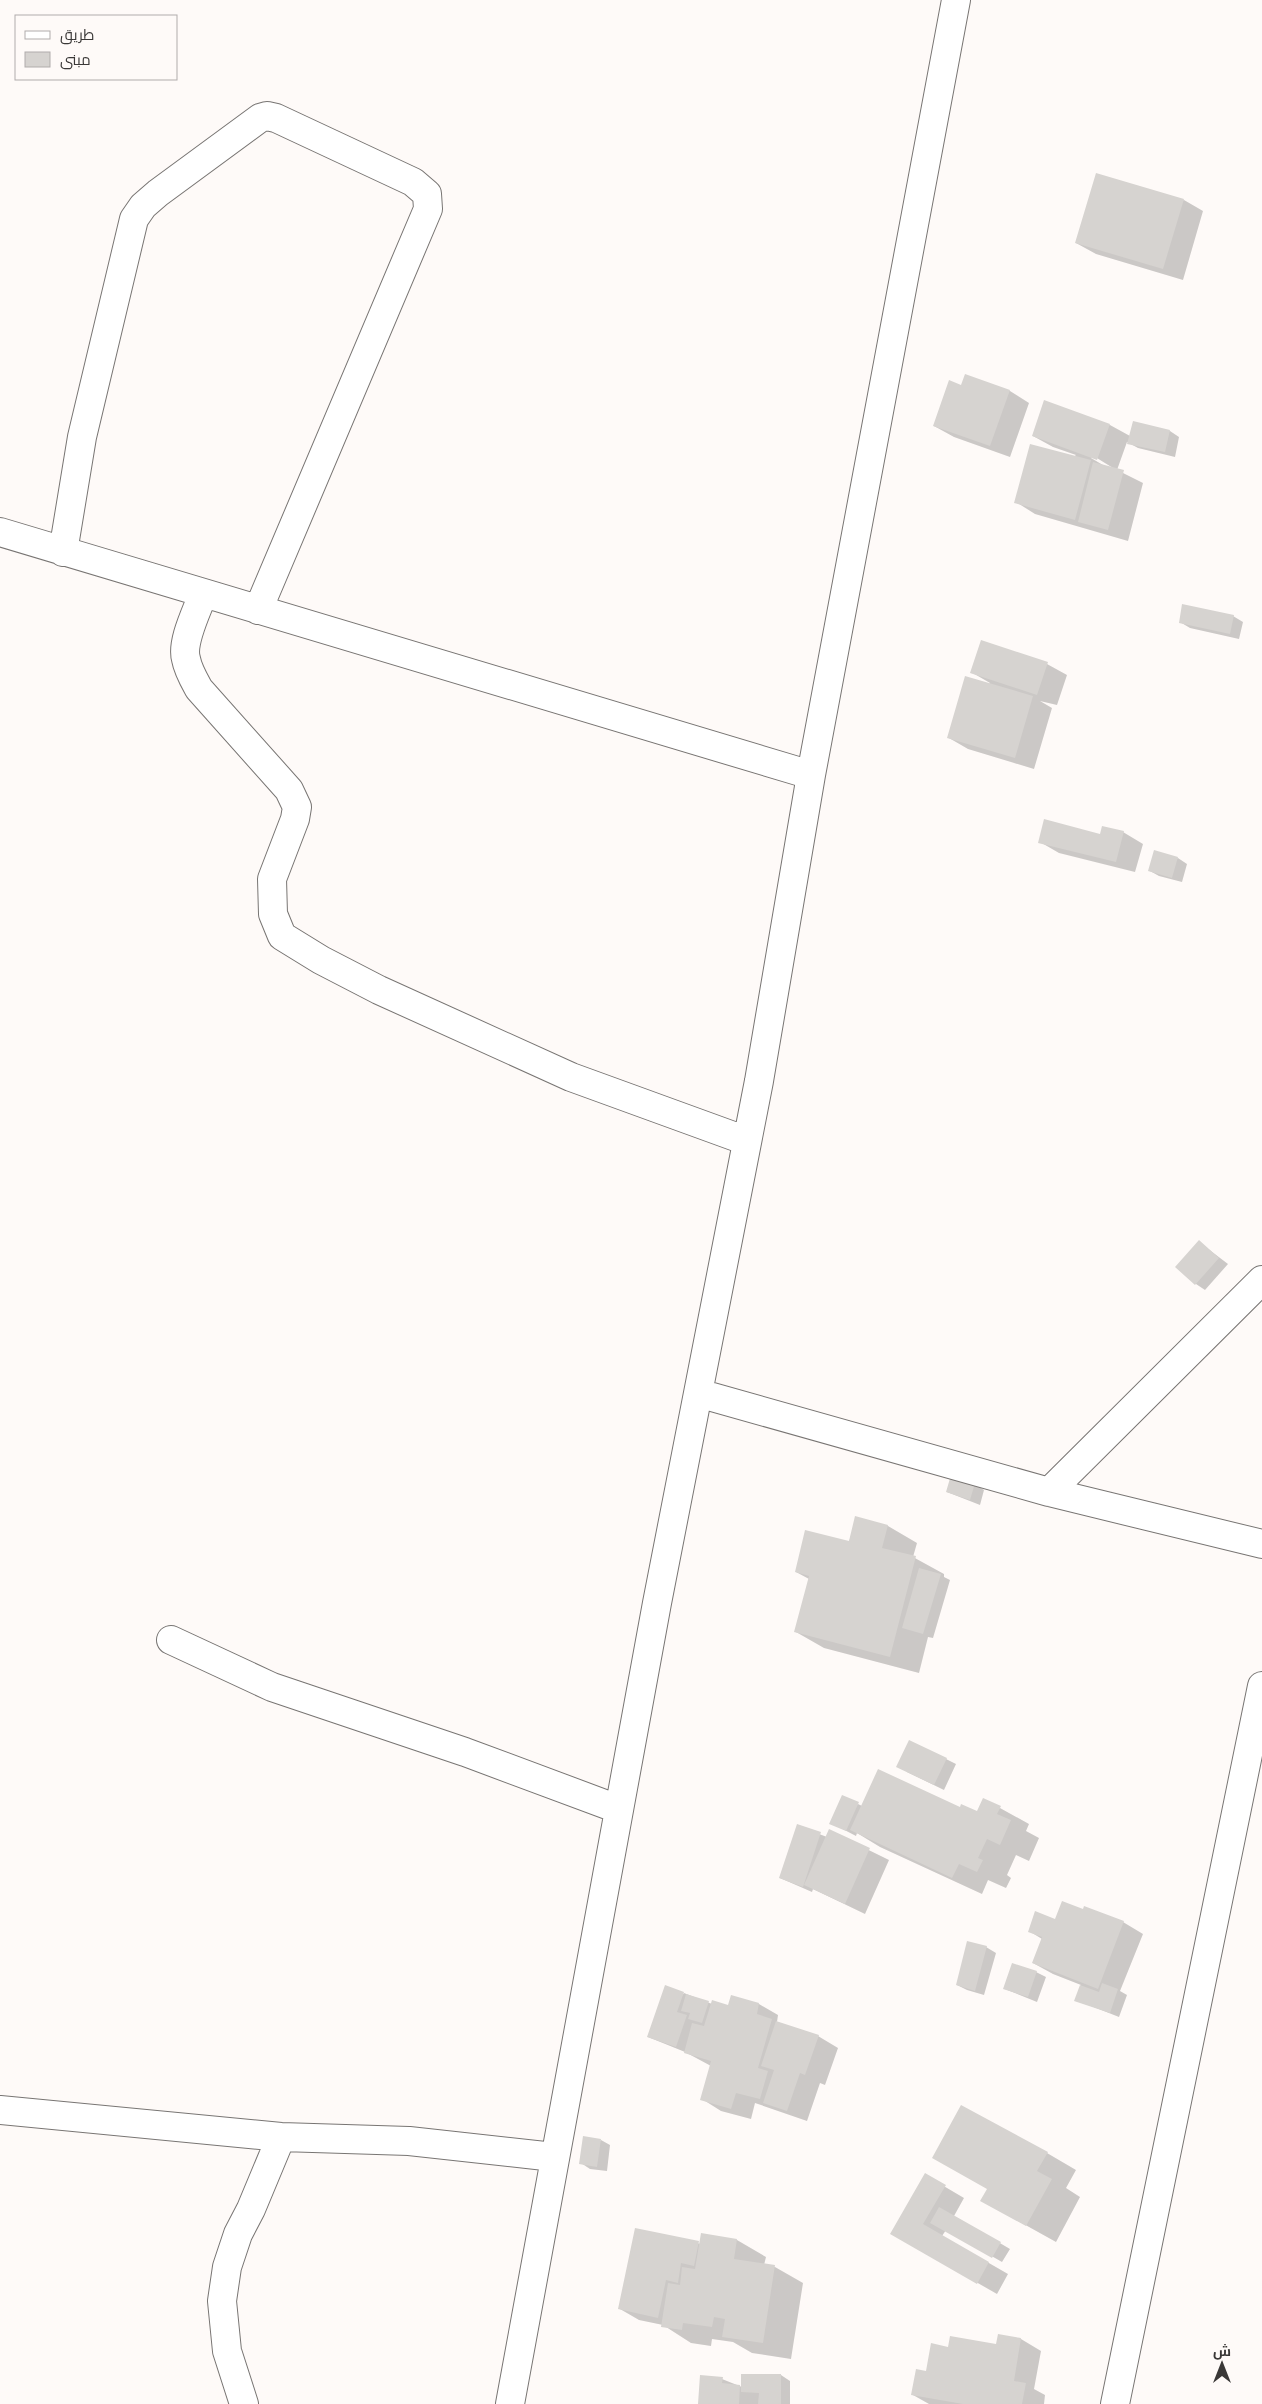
<svg xmlns="http://www.w3.org/2000/svg" width="1262" height="2404" viewBox="0 0 1262 2404" font-family="Karla,Cairo,sans-serif">
<rect width="100%" height="100%" fill="#fefaf8"/>
<path fill="#0003" fill-rule="evenodd" d="M1184,200l19,11 -20,69 -87,-26 -20,-11z
M966,376l44,15 19,12 -19,54 -56,-20 -20,-11 28,-39z
M1110,425l20,11 40,-5 9,6 -4,20 -37,-9 -11,-6 -10,28 26,13 -15,58 -93,-27 -19,-12 60,-47 -23,-8 -20,-11zM1092,455l21,13h-5l-17,-10z
M1233,616l10,6 -4,17 -49,-11 -10,-6z
M1047,664l20,11 -10,30 -17,-4 12,7 -18,61 -66,-20 -19,-11 41,-55 -19,-11z
M1123,832l20,12 -8,28 -76,-19 -19,-11z
M1178,858l9,6 -5,18 -23,-6 -9,-5z
M1199,1242l29,22 -23,26 -9,-6 -20,-17z
M975,1484l9,6 -4,15 -33,-13z
M856,1518l32,8 29,17 -4,14 31,17v3l6,3 -17,58 -5,-1 -9,36 -95,-25 -28,-16 13,-53 -13,-7 53,-30z
M946,1759l10,5 -12,26 -37,-18z
M858,1804l4,2 99,3 16,4 23,-5 29,16 -3,7 13,7 -10,23 -13,-6 -9,20 4,3 -5,10 -18,-8 -6,14 -102,-47 -23,-14 -1,3 -25,-13z
M798,1826l29,11 3,-6 59,29 -24,54 -52,-25 -1,3 -32,-14z
M1083,1910l40,12 20,12 -23,57 7,4 -8,22 -43,-17 5,-15 -28,-11 -20,-11 9,-24 -13,-8z
M986,1947l10,6 -12,42 -17,-5 -10,-5z
M1036,1972l10,5 -9,25 -32,-13z
M684,1993l28,11 17,2 30,-2 19,11 -1,7 41,14 20,12 -13,37 -5,-2 -13,38 -52,-18 -4,16 -30,-8 -19,-12 9,-33 -26,-14 -37,-15z
M601,2140l9,5 -3,26 -17,-2 -9,-6z
M1047,2153l29,17 -10,18 14,9 -24,45 -45,-25 -22,-28z
M925,2175l39,23 -10,18 56,33 -8,13 -56,-32 -4,6 66,38 -11,20 -105,-60z
M636,2230l65,14 1,-9 35,5 29,17 -2,8 11,2 28,16 -12,76 -39,-6 -19,-11 -21,-3 -1,7 -20,-3 -28,-18 -24,-5 -19,-11z
M999,2336l22,3 20,12 -7,38 11,6 -1,9h-115l-16,-9 14,-23 23,-24 47,-2z
M781,2375l9,6v23h-91l23,-25 20,8z"/>
<path fill="#d6d3d0" d="M1096,173l88,26 -21,70 -88,-26z
M965,374l45,16 -20,56 -57,-20 16,-46 12,5z
M1044,400l66,24 -13,36 -65,-24z
M1133,421l37,9 -5,22 -38,-8z
M1030,444l61,16 -16,60 -61,-17z
M1093,462l31,8 -16,60 -30,-8z
M1182,604l52,11 -4,19 -51,-11z
M981,640l67,22 -11,33 -67,-22z
M965,676l68,20 -18,62 -68,-20z
M1044,819l56,15 2,-8 22,5 -8,31 -78,-19z
M1154,850l24,7 -6,21 -24,-7z
M1199,1240l20,18 -24,27 -20,-18z
M951,1475l24,8 -5,17 -24,-8z
M855,1516l33,9 -6,23 34,8 -26,101 -96,-25 15,-56 -14,-4 10,-42 44,11z
M919,1568l22,6 -18,60 -21,-6z
M909,1740l38,18 -13,27 -38,-18z
M878,1769l82,38 1,-3 16,7 6,-13 18,8 -4,8 14,6 -11,25 -13,-6 -9,19 5,2 -6,12 -18,-8 -7,14 -102,-48z
M842,1795l17,7 -13,29 -17,-7z
M797,1824l24,8 -18,55 -24,-9z
M829,1829l41,19 -25,56 -41,-19z
M1062,1901l21,8 1,-3 40,15 -26,68 -66,-26 10,-26 -14,-5 7,-21 20,8z
M967,1941l20,5 -12,45 -19,-6z
M1012,1963l25,8 -9,26 -25,-8z
M1102,1983l16,6 -8,24 -36,-12 6,-16 19,7z
M665,1985l19,7 -7,20 10,3 -11,32 -29,-10z
M686,1994l23,7 -7,22 -14,-4 2,-6 -9,-2z
M731,1995l28,8 -2,11 15,5 -14,49 10,3 -8,28 -24,-6 -5,16 -31,-9 11,-39 -27,-8 8,-30 12,3 8,-26 16,5z
M776,2021l43,14 -14,40 -5,-2 -13,38 -24,-8 11,-33 -13,-4z
M961,2105l87,47 -11,19 15,8 -26,47 -46,-25 7,-12 -55,-31z
M583,2136l18,3 -4,28 -18,-3z
M925,2173l21,12 -23,39 66,38 -12,22 -87,-50z
M939,2207l62,35 -9,16 -62,-35z
M635,2228l64,13 -5,25 -13,-3 -3,20 -12,-3 -8,38 -40,-9z
M701,2233l36,6 -3,20 41,6 -12,78 -41,-6 3,-18 -11,-2 -2,10 -29,-4 -1,7 -21,-3 7,-44 12,2 2,-18 13,2z
M998,2334l23,4 -7,43 12,2 -4,21h-59l-52,-9 5,-26 10,2 5,-28 17,4 2,-11 46,8z
M741,2374h40v30h-23l1,-11 -18,-1z
M700,2375l23,2 -1,6 18,2 -1,19h-41z"/>
<g fill="none" stroke-linecap="round" stroke-linejoin="round">
<defs>
<path id="street" d="M0,532l811,243
M63,552l19,-115 52,-218 9,-13 15,-13 102,-75 7,-2 9,2 137,64 14,12 1,15 -170,401
M203,594c-6,17 -22,48 -17,65 2,11 8,21 13,30l90,101 8,17 -2,12 -23,60 1,35 9,22 39,24 58,30 192,87 176,64
M698,1393l351,99 213,52
M1049,1492l213,-212
M171,1640l101,47 193,65 153,57
M0,2110l281,27 128,4 145,16
M244,2404l-17,-53 -5,-50 5,-34 11,-33 13,-25 30,-72
M510,2404l147,-801 102,-522 52,-306 145,-775
M1115,2404l147,-718"/>
</defs>
<use href="#street" stroke="#787573" stroke-width="30"/>
<use href="#street" stroke="#fff" stroke-width="28"/>
</g>
<rect x="15" y="15" width="162" height="65" fill="#fefaf8" stroke="#b0acab"/>
<rect x="25" y="31" width="25" height="8" fill="#ffffff" stroke="#b0acab"/>
<text x="60" y="40" font-size="15" fill="#3a3837">طريق</text>
<rect x="25" y="52" width="25" height="15" fill="#d6d3d0" stroke="#b0acab"/>
<text x="60" y="65" font-size="15" fill="#3a3837">مبنى</text>
<g transform="translate(1222 2364)" stroke="#fefaf8" stroke-width="4" paint-order="stroke">
<path d="M0-4L9 19L0 12L-9 19Z" fill="#3a3837"/>
<text y="-8" font-size="14" font-weight="bold" text-anchor="middle" fill="#3a3837">ش</text>
</g>
</svg>
